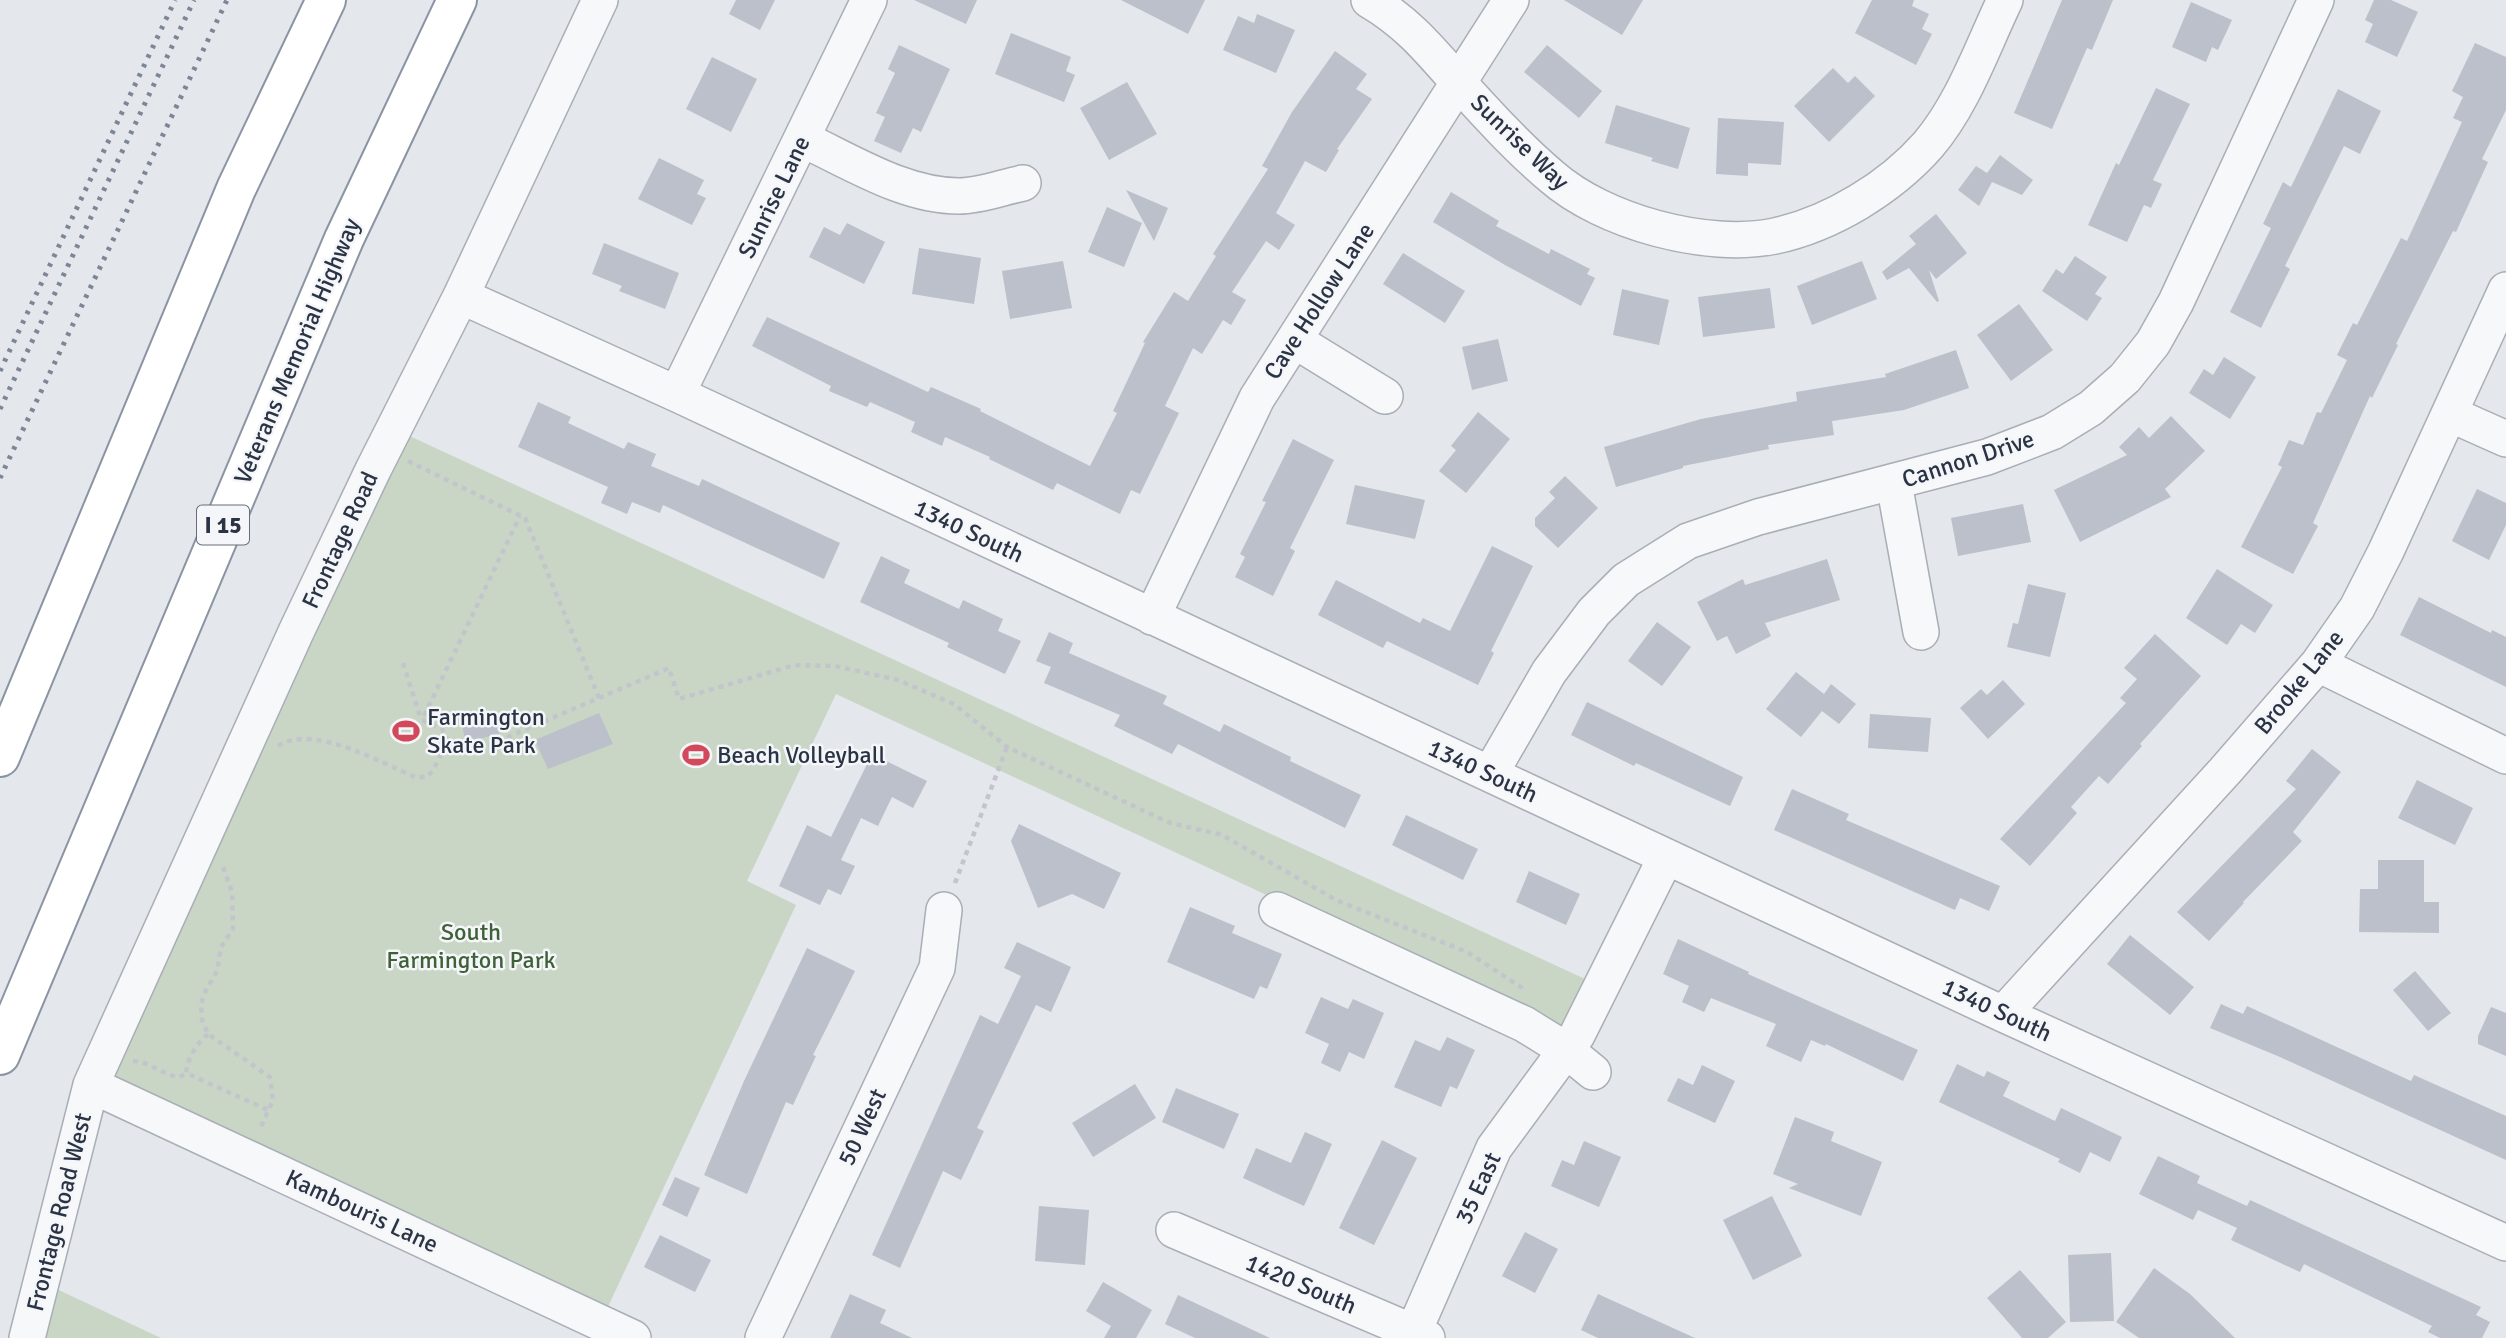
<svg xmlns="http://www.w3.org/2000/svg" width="2506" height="1338" viewBox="0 0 2506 1338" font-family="Signika,sans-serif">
<rect width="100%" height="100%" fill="#e4e7ec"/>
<path fill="#c9d6c5" d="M403,433l1182,546 -27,52 -722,-337 -89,187 49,24 -198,423 -504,-228z
M48,1285l113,53h-124z"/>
<path fill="#bbc0ca" d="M736,0h39l-15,30 -31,-16z
M914,0h63l-11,24z
M1121,0h84l-17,34z
M1564,0h79l-21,35z
M1872,0h42l-2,6 17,8 -7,15 10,5 -16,31 -61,-32z
M2062,0h51l-21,50 -5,-2 -35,81 -38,-16z
M2374,0h17l27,12 -21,45 -32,-15 8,-18 -8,-4z
M2191,2l41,18 -14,30 -6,-3 -6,15 -34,-15z
M1257,14l38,16 -19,43 -53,-23 15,-34 16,7z
M1011,33l60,24 -5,14 9,4 -11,27 -69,-28z
M2475,43l31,14v53l-24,49 6,3 -32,70 -3,-1 -57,113 2,1 -26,53 -2,-2 -57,127 5,3 -25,48 -52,-27 41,-80 -4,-2 11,-25 14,5 14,-33 4,1 26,-53 -10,-5 16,-32 4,2 44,-87 6,3 55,-119 -9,-4 10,-21 -11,-6z
M899,45l51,24 -29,63 -8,-4 -12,25 -27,-12 11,-24 -9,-4 19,-40 -7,-4z
M1547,45l55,46 -23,27 -55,-46z
M1335,51l32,23 -11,15 16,10 -35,50 2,1 -13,22 -21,-11 -29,52 19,12 -16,25 -13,-9 -34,51 14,8 -15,25 -8,-5 -21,34 -9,-6 -28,58 14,7 -39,81 -9,-4 -11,24 -63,-31 -4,7 -64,-31 1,-2 -45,-20 -3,9 -31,-14 4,-10 -45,-20 -3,5 -38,-16 2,-5 -79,-40 15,-29 161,75 3,-5 50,22 -1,2 110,55 27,-53 -4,-2 32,-68 -2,-1 31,-50 14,9 28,-45 -3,-2 55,-85 -6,-3 30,-54z
M712,57l45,22 -26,53 -45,-23z
M1833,68l15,15 7,-7 20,20 -46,46 -35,-36z
M1127,82l30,52 -48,26 -29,-52z
M2156,88l34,16 -37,76 9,4 -11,24 -7,-3 -17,37 -39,-17 28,-62 3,2z
M2338,89l43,22 -21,43 -16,-8 -59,120 5,3 -29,59 -31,-16 41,-84 -8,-4 20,-42 8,5z
M1616,105l74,23 -12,41 -27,-8 2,-3 -48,-15z
M1718,118l66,4 -3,43 -33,-2v13l-32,-2z
M2000,155l33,25 -11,15 -30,-13 -13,24 -21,-16 18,-24 11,7z
M659,158l45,22 -7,14 9,4 -14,27 -54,-26z
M1126,190l42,18 -14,33z
M1451,192l48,29 -3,5 53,28 2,-5 39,20 -3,5 8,4 -14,28 -76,-41 -72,-43z
M1107,207l35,16 -18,44 -36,-15z
M1936,214l31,39 -31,26 -7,-9 10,31 -2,1 -28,-34 -22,12 -5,-8 34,-28 -7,-8z
M847,223l38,19 -21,42 -55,-27 15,-30 16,8z
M604,243l75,30 -14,36 -46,-18 3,-5 -30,-12z
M919,248l62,10 -7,46 -62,-10z
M1403,253l62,38 -20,32 -62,-39z
M2075,256l32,21 -12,17 7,4 -15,23 -45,-30 14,-22 7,5z
M1063,261l9,47 -62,11 -8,-48z
M1862,261l15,38 -65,26 -15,-39z
M1770,288l5,40 -72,9 -5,-40z
M1622,289l47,11 -10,45 -46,-10z
M2019,304l34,46 -42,31 -34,-46z
M1498,339l10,42 -36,9 -10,-43z
M1956,350l13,38 -65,22 -72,11 2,14 -66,10 1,4 -86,17v2l-67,19 -12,-40 97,-28 96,-18 -1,-9 90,-15 -1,-3z
M2224,357l32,20 -26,42 -41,-26 15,-24 9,6z
M538,402l33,15 -3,6 56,26 4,-7 28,12 -5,12 48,20 3,-7 138,64 -16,36 -161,-74 -3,8 -28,-11 -5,12 -26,-11 7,-16 -90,-40z
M1478,412l32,27 -44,54 -27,-22 17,-21 -5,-4z
M2171,416l34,35 -40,38 6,8 -91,45 -26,-52 73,-35 -8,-8 20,-20 10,11z
M1293,439l41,21 -44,88 5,3 -22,45 -38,-19 10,-20 -5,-3 26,-52 -4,-1z
M1565,476l33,32 -40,40 -23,-22v-8l20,-20 -6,-6z
M1355,485l70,15 -10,39 -69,-15z
M2477,489l29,14v22l-17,35 -37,-19z
M2023,504l8,38 -73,14 -7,-38z
M1492,546l41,20 -42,85 3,2 -16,32 -91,-44 -4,7 -65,-33 18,-35 84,43 3,-5 27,13z
M881,556l29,14 -6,13 55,26 4,-9 40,19 -5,12 23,10 -16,33 -58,-27 2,-4 -89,-41z
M1827,559l13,41 -75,23 6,13 -35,18 -9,-18 -10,5 -20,-39 46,-23 2,6z
M2217,569l56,36 -18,28 -14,-9 -14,21 -41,-27z
M2028,584l38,9 -16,64 -43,-10 6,-24 5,1z
M2419,597l72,36 1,-3 14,7v50l-106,-52z
M1657,622l34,25 -29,39 -34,-25z
M1049,632l24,11 -4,10 98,43 -4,8 57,28 4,-8 67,33 -1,4 71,34 -16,33 -167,-84 -6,10 -58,-28 6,-11 -76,-32 7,-16 -15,-6z
M2155,634l46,42 -61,68 2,2 -34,38 -9,-8 -28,31 6,6 -47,53 -30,-27 126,-136 -6,-5 17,-19 -13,-11z
M1796,672l28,22 7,-10 25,20 -17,20 -17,-13 -21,26 -35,-28z
M2003,680l22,24 -37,35 -28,-31 21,-19 6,6z
M1587,702l156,75 -13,29 -94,-43 -2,3 -63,-31z
M495,710l4,24 -34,8 -4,-25z
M599,713l14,31 -65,25 -13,-29z
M1870,714l61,4 -3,34 -60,-4z
M2312,749l29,23 -48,60 9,9 -59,61 1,1 -35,38 -32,-29 119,-123 -10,-8z
M872,754l55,27 -14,27 -21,-11 -14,29 -17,-8 -20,42 14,6 -14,29 -13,-6 -8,16 -41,-19 28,-61 24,12z
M2417,780l56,28 -18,37 -57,-27z
M1792,789l57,25 -3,6 154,66 -11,25 -29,-13 -5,12 -181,-80z
M1406,815l72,34 -15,31 -71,-35z
M1019,824l102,49 -17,36 -32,-15 -34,14 -27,-67z
M2378,860h46v42h15v31l-80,-1 1,-43h18z
M1529,871l51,23 -14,31 -50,-23z
M1190,907l45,19 -3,7 50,21 -15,35 -7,-3 -6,13 -87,-37z
M2130,935l64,52 -24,28 -63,-51z
M1678,939l71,33 -1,2 170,76 -15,31 -77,-37 -1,2 -14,-6 -10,22 -35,-16 10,-22 -65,-26 -7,14 -22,-10 7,-16 -26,-12z
M1017,942l54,25 -20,45 -15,-7 -59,123 7,3 -23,49 -18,-9 -43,97 -28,-13 108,-240 18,9 23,-48 -17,-8z
M807,948l48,23 -42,84 3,1 -23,49 -7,-3 -39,92 -43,-19 40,-94z
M2415,971l36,42 -23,18 -35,-41z
M1321,997l27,12 5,-10 31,14 -20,46 -15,-7 -9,20 -19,-9 8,-19 -24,-11z
M2221,1004l22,10 4,-8 164,75 3,-6 92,41v44l-226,-103 -70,-29z
M2491,1007l15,6v43l-28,-12v-8z
M1447,1037l28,13 -18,39 -7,-3 -9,21 -47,-20 21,-47 25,11z
M1957,1064l27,13 3,-6 23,11 -7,14 52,25 6,-13 61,29 -12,25 -20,-10 -10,21 -22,-11 2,-3 -121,-57z
M1702,1065l33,16 -20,42 -48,-22 11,-23 15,7z
M1135,1084l21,34 -63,39 -21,-34z
M1176,1088l63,26 -15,35 -62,-27z
M1795,1117l39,15 -3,9 51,21 -21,54 -72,-28 9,-4 -25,-10z
M1305,1132l27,12 -28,62 -61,-28 13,-30 35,15z
M1382,1140l35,18 -43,87 -35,-17z
M1584,1141l37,16 -22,50 -48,-21 11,-26 12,5z
M2158,1156l42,20 -3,7 50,23 3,-6 231,107 -5,8 14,7 -8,16h-42l-12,-6 4,-6 -128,-62 -4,8 -69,-32 6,-12 -39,-18 -5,10 -54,-26z
M675,1177l25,11 -13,29 -25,-12z
M1772,1196l30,60 -49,24 -30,-60z
M1039,1206l50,4 -4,55 -50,-4z
M1525,1232l33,17 -23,44 -33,-17z
M660,1235l51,25 -16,32 -51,-25z
M2111,1253l3,68 -44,1 -2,-67z
M2154,1268l36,26 45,44h-96l-23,-16z
M2020,1270l46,52 -18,16h-26l-35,-40z
M1103,1282l49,28 -16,28h-32l7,-12 -25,-15z
M850,1294l36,16 -6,13 32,15h-82z
M1598,1294l97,44h-97l-17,-8z
M1178,1295l92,43h-75l-30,-14z"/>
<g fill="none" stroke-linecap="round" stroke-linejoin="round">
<defs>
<path id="minor" d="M1369,0c38,22 60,49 89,82 29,32 60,66 93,94 52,46 156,74 224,60 56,-12 115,-48 153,-91 35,-41 54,-97 77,-145
M802,139c50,23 102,57 157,57 21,0 44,-9 64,-13
M461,296l216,98 1326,620 503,229
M1294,340l91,56
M677,394l192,-394
M2450,414l56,25
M1894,483l27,149
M1152,617l105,-219 254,-398
M2318,664l188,92
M1490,774l59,-102 45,-60 32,-32 62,-39 70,-24 229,-60 65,-25 39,-24 34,-30 28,-35 23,-41 140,-302
M1277,910l247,114 42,26 27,22
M2003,1014l222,-243 93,-107 39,-56 29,-57 120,-261
M91,1085l542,253
M1174,1230l253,108
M27,1338l64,-253 205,-453 77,-162 88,-174 139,-296
M763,1338l174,-370 7,-58
M1411,1338l83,-190 83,-113 89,-178"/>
<path id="highway" d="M0,757l236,-568 90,-189
M0,1055l344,-816 113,-239"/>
</defs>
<use href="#minor" stroke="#a9aeb7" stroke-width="38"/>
<use href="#highway" stroke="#8b94a3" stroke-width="42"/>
<path stroke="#c2c5cb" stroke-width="4.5" stroke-dasharray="5 5" stroke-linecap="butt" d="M408,461l117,57 74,180
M403,663l18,56
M448,741l-6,-12 -20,-9 98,-204
M278,746c35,-23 103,17 137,31h12c9,-9 14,-24 21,-36l41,4 180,-77 10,31 116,-34 40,1 63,14 56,24 53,43 163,76 52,12 116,66 129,51 57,37
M223,867l9,25 1,37 -12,18 -4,24 -11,19 -5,14 1,16 6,14 62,43 3,23 -14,31
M955,883l52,-136
M208,1034c-11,9 -21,25 -22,39l82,37
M133,1061c16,0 30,15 47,16l6,-4"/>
<use href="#minor" stroke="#f7f8fa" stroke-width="35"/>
<use href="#highway" stroke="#fff" stroke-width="38"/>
<path stroke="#7d8696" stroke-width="5" stroke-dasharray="3.5 7" stroke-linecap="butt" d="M0,371l175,-371
M0,409l194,-409
M0,478l227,-478"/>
</g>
<defs>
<symbol id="stadium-bare" viewBox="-9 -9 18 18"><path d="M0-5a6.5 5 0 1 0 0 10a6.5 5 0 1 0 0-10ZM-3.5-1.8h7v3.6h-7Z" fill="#d1495b" stroke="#f4f6f9" stroke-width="2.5" paint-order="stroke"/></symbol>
</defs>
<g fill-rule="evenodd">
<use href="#stadium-bare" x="387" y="712" width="38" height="38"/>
<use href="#stadium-bare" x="677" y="736" width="38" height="38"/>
</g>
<g text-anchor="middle" stroke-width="5" stroke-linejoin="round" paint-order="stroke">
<rect fill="#f4f6f9" stroke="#676e7b" stroke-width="2" x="197" y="505.5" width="52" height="39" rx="5"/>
<g font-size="23" font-weight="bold" fill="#2b3445">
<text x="223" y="533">I 15</text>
</g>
<g font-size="24" fill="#2b3445" stroke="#f4f6f9">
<text transform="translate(1520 142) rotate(44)" y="8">Sunrise Way</text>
<text transform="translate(774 197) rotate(-64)" y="8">Sunrise Lane</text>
<text transform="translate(1319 301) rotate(-57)" y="8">Cave Hollow Lane</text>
<text transform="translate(297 351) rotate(-67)" y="8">Veterans Memorial Highway</text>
<text transform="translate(1968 459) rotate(-18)" y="8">Cannon Drive</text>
<text transform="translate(969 531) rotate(25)" y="8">1340 South</text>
<text transform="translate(340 540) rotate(-65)" y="8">Frontage Road</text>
<text transform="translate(2299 682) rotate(-51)" y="8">Brooke Lane</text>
<text transform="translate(1483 771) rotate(25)" y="8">1340 South</text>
<text transform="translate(1997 1010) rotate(25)" y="8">1340 South</text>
<text transform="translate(862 1127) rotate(-65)" y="8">50 West</text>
<text transform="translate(1478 1188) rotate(-65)" y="8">35 East</text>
<text transform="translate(362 1211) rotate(25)" y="8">Kambouris Lane</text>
<text transform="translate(59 1212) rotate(-76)" y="8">Frontage Road West</text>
<text transform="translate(1301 1284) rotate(23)" y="8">1420 South</text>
</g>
<g font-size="24" fill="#2b3445" stroke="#f4f6f9" text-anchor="start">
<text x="427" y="725">Farmington<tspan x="427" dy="28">Skate Park</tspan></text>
<text x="717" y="763">Beach Volleyball</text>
</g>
<g font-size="24" fill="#3f6138" stroke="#f4f6f9">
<text x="471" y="940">South<tspan x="471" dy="28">Farmington Park</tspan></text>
</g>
</g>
</svg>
